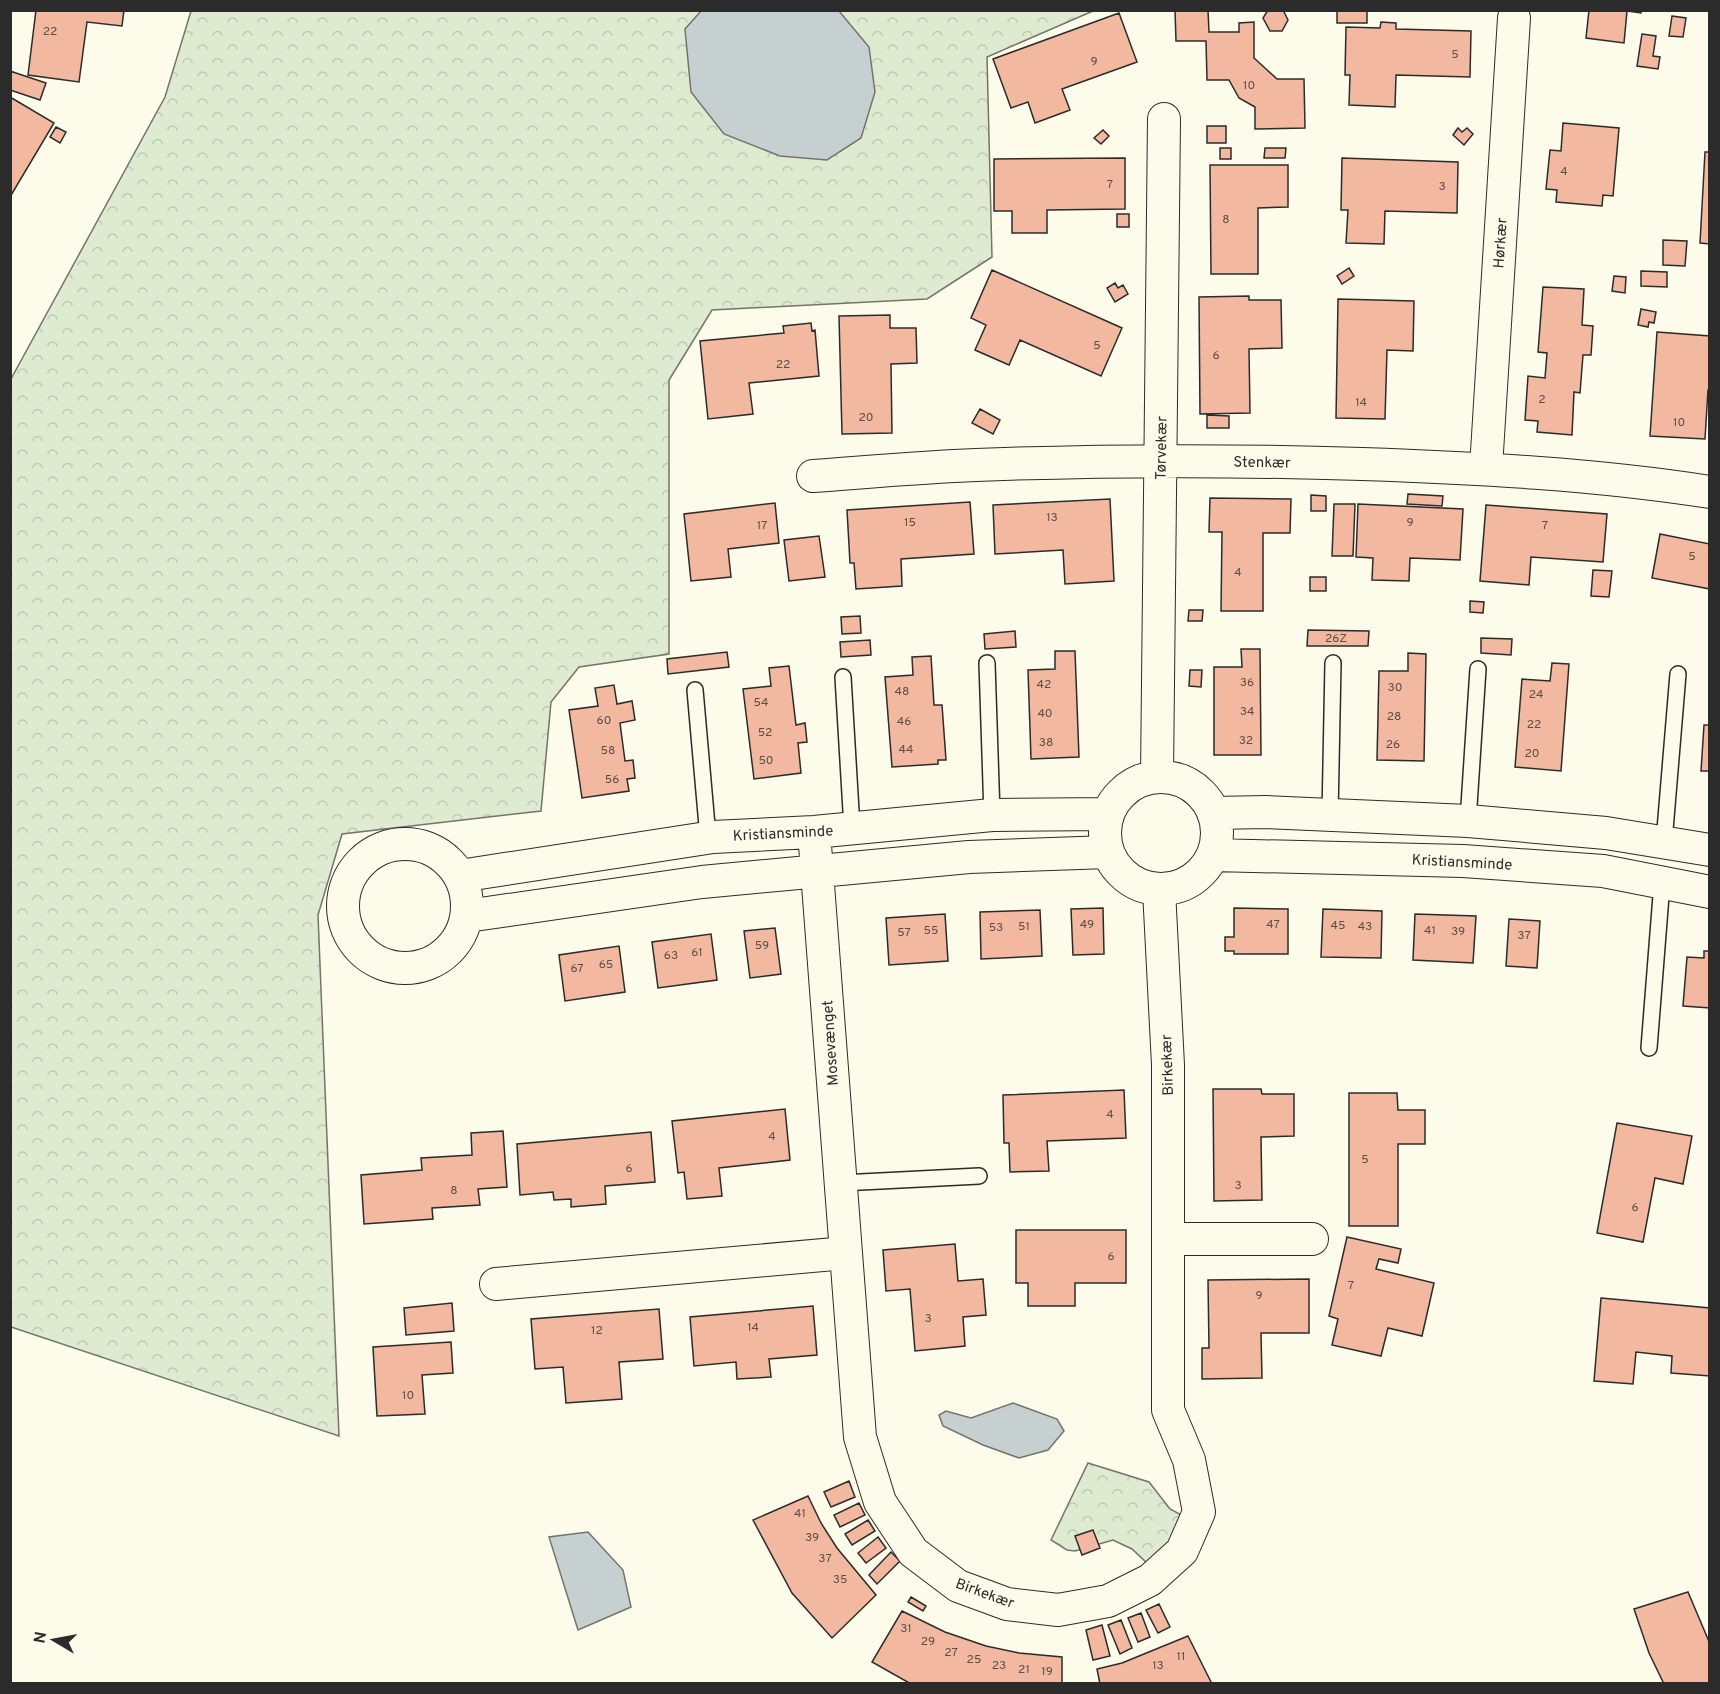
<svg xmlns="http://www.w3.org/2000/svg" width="1720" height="1694" viewBox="0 0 1720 1694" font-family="Overpass,sans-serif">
<defs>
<pattern id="park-crowns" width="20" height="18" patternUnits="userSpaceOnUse" patternTransform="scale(1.5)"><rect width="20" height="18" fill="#deebd1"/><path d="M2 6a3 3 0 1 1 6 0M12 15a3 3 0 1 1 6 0" fill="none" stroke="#bfcab4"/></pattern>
</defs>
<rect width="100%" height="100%" fill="#fdfbea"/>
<path fill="url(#park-crowns)" stroke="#74746e" stroke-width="1.5" d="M191,11h902l-106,46 5,200 -65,42 -215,11 -43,70v274l-90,13 -28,35 -10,109 -199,23 -24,81 21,521 -328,-109v-948l154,-282z
M1088,1463l61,19 21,27 15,8 -14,25 -23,22 -16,-15 -19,-9 -38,11 -8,-1 -16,-10z"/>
<path fill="#c7d0d0" stroke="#74746e" stroke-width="1.5" d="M701,11h138l30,36 6,45 -14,46 -34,22 -47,-4 -56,-22 -33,-42 -6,-63z
M1013,1403l44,16 7,12 -16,19 -29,8 -36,-13 -40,-19 -4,-11 7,-4 25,7z
M588,1532l35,38 8,37 -53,23 -29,-93z"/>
<path fill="#f2b8a0" stroke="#2b2b2b" stroke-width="1.5" d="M36,10h88l-2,16 -35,-4 -8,60 -51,-7z
M1175,10h33l1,22h30v-9l15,-1v36l23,21h27l1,49 -50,1v-22l-16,-9 -10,-18h-22l-1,-39h-30z
M1268,10h15l5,10 -6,11h-12l-7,-13z
M1337,10h30v13h-30z
M1589,10h52v3l-14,-2 -3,32 -38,-5z
M1119,13l18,49 -75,27 8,21 -35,13 -7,-21 -17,6 -18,-49z
M1672,16l14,2 -3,19 -14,-1z
M1381,22l15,1v6l75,2 -1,46 -74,-2 -1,32 -46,-2 1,-30h-5l1,-48 34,1z
M1642,34l14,2 -3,20 7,1 -2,12 -21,-3z
M10,71l36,12 -6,17 -30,-10z
M10,97l44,26 -44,74z
M1563,123l56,5 -6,68 -10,-1 -1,11 -46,-4 1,-12 -11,-1 4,-39 11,1z
M1207,126h19v17h-19z
M56,127l10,5 -6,11 -10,-6z
M1458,128l4,4 5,-4 6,6 -9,11 -11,-10z
M1103,130l6,6 -8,8 -7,-6z
M1220,148h11v11h-11z
M1265,148h21l-1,10h-21z
M1705,152h5v92l-10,-1z
M1125,158v51l-78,1v23h-35v-22h-18v-52z
M1342,158l116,4 -1,51 -72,-2 -1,33 -38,-1 2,-33h-7z
M1210,165h78v42l-30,1v66h-47z
M1117,214h12v13h-12z
M1663,240l24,1 -2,25 -22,-1z
M1349,268l5,8 -12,8 -5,-8z
M992,270l130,58 -21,48 -81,-36 -11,25 -34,-15 11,-25 -15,-7z
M1641,271l26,1v15l-26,-1z
M1614,276l12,1 -1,16 -13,-2z
M1115,283l3,5 5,-3 5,9 -13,8 -8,-14z
M1543,287l41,2 -2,36 11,1 -2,29h-8l-3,38 -6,-1 -2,43 -35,-3 1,-11 -13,-1 3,-44 17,2 2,-25 -9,-1z
M1249,296v4h32l1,48 -33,1 1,64 -50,1 -1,-117z
M1338,299l76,2 -1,50 -26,-1 -2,69 -49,-1z
M1641,309l15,3 -2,11 -5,-1 -1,5 -10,-2z
M890,315v13h26l1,35 -26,1 1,69 -50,1 -3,-118z
M811,323l1,8 3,-1 4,46 -70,7 4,31 -45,5 -8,-78 84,-8 -1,-7z
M1657,332l53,4v54h-2l-3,49 -55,-3z
M980,409l20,11 -7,14 -21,-11z
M1207,415l22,1v12h-22z
M1408,494l35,2 -1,10 -35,-2z
M1311,495l15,1v15h-15z
M1210,498l81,1 -1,34h-27v78h-42l1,-79h-13z
M1110,499l4,82 -49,3 -2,-34 -68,4 -2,-49z
M970,502l4,52 -73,5 1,27 -46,3 -2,-26h-4l-3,-53z
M775,503l4,40 -51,6 3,28 -40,4 -7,-67z
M1334,504h21l-2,52h-21z
M1358,504l105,5 -3,51 -50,-2 -1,23 -37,-1 1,-22 -17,-1z
M1486,505l121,9 -4,48 -72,-5 -2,28 -49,-4z
M1660,534l50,10v45l-58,-11z
M819,536l6,41 -36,4 -5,-41z
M1593,570l19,1 -3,26 -18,-1z
M1310,577h16v14h-16z
M1470,601l14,1 -1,11 -13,-1z
M1189,610h14l-1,11h-14z
M860,616l1,17 -19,1 -1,-17z
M1308,630l61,1 -1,15h-61z
M1015,631l1,16 -31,2 -1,-15z
M1481,638l31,1 -1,16 -30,-2z
M870,640l1,15 -30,2 -1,-15z
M1241,649h19l1,106h-47v-88h28z
M1055,651h20l4,106 -48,2 -3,-89 27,-1z
M727,652l2,15 -61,7 -1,-15z
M1408,653l18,1 -2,107 -47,-1 2,-89h29z
M931,656l3,49h8l4,55h-8v4l-46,3 -7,-90 28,-2 -1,-18z
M1552,663l17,1 -8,107 -46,-4 7,-88 28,2z
M789,666l7,59 9,-2 2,19 -9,1 3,30 -47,6 -11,-90 28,-3 -2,-18z
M1190,670h12l-1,17 -12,-1z
M614,685l3,19 15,-3 3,19 -15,3 5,38 8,-1 2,18 -8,1 2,12 -47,7 -13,-88 29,-4 -3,-18z
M1704,725h6v46h-9z
M1103,908l1,46 -31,1 -2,-46z
M1234,908l54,1v45h-54v-3h-9v-14h9z
M1323,909l59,2 -1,47 -60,-1z
M1040,910l2,46 -61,3 -1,-47z
M945,914l3,47 -59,4 -3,-47z
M1415,914l61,2 -3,47 -60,-3z
M1509,919l31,2 -3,47 -31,-2z
M775,928l6,46 -31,4 -6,-47z
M711,934l6,46 -59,8 -6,-46z
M619,946l6,46 -60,9 -6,-46z
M1704,951h6v57l-27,-2 4,-49 17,1z
M1213,1089h48l1,5h32v42l-33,1 1,63 -48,1z
M1124,1090l2,48 -79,3 2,30 -39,1 -1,-29h-5l-1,-48z
M1349,1093h48l1,17h27v34h-27v82h-49z
M785,1109l5,51 -71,8 3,28 -35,3 -3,-27 -6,1 -6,-52z
M1617,1123l75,13 -9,48 -28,-6 -12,64 -46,-9z
M503,1131l4,56 -29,2 2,16 -48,3 1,11 -69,5 -3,-49 61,-5 -1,-12 51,-3 -1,-22z
M651,1132l4,50 -50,4 1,18 -35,3v-8l-17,1 -1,-8 -33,3 -3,-51z
M1016,1230h110v53h-51v23h-47v-23h-12z
M1347,1237l54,12 -3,14 -19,-4 -3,10 58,14 -12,53 -34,-8 -7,28 -49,-11 6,-26 -9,-3z
M955,1244l3,37 25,-2 3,36 -23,2 2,29 -50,5 -5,-62 -24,2 -3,-41z
M1309,1279v54h-48l1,45 -60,1v-31h7l-1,-68z
M1601,1298l109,10v68l-39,-3 1,-17 -36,-4 -3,32 -39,-3z
M452,1303l2,28 -48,4 -2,-27z
M813,1306l4,49 -48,4 2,18 -34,2 -1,-17 -42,4 -4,-49z
M659,1309l4,50 -44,3 3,37 -56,4 -3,-36 -28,2 -4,-50z
M451,1342l2,31 -31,2 3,39 -48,2 -4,-69z
M849,1481l6,16 -24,10 -7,-15z
M808,1496l13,27 16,25 39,47 -44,43 -40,-45 -39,-73z
M859,1503l6,12 -25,12 -6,-12z
M868,1520l7,11 -23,14 -7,-11z
M1093,1530l7,18 -18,7 -7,-19z
M878,1537l8,11 -20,15 -8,-10z
M891,1552l9,9 -23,23 -8,-9z
M1688,1592l22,52v40h-46l-15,-31 -15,-44z
M911,1597l15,9 -3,5 -15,-9z
M1159,1604l11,23 -12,6 -12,-23z
M902,1611l43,21 41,14 33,7 43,4v27h-151l-39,-22z
M1141,1613l9,24 -12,5 -10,-24z
M1121,1620l11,28 -12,6 -12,-29z
M1102,1625l8,31 -17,4 -7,-30z
M1188,1636l24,48h-112l-3,-15 25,-6z"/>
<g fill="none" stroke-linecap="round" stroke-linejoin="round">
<defs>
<path id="lane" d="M987,663l5,152
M843,677l9,151
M695,690l13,147
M1330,815l3,-152
M1468,821l10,-152
M1664,842l14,-168
M1649,1048l13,-165
M841,1183l138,-7"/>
<path id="street" d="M1486,468l28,-450
M813,476c55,-4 109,-9 163,-11 129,-5 257,-5 386,-1 116,4 232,10 348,28
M1157,777l7,-658
M1105 833a56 56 0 1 1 112 0a56 56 0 1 1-112 0Z
M1213,813l53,-1 202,9 138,12 104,17
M814,832l46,605 20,65 33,50 45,34 49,18 51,6 50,-9 42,-21 32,-29 17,-39 -10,-52 -21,-50v-345l-9,-175
M343 906a62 62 0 1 1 124 0a62 62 0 1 1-124 0Z
M1213,855l250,6 140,10 107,21
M460,876l253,-39 101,-5 178,-17 116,-1
M467,916l235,-34 267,-25 139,-5
M1168,1239h144
M496,1284l350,-31"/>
</defs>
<use href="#lane" stroke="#2b2b2b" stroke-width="18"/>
<use href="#street" stroke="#2b2b2b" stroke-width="34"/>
<use href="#lane" stroke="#fdfbea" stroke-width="15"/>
<use href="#street" stroke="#fdfbea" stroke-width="32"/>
</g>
<g text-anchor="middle" stroke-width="4.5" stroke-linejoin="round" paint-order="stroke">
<g font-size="12" fill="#5d4e48">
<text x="50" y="35">22</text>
<text x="1455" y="58">5</text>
<text x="1094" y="65">9</text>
<text x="1249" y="89">10</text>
<text x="1564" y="175">4</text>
<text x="1110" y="188">7</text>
<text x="1442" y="190">3</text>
<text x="1226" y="223">8</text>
<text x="1097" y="349">5</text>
<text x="1216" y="359">6</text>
<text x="783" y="368">22</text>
<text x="1542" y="403">2</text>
<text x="1361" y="406">14</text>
<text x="866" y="421">20</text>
<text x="1679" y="426">10</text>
<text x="1052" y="521">13</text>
<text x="910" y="526">15</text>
<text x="1410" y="526">9</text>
<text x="762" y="529">17</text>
<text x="1545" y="529">7</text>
<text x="1692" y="560">5</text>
<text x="1238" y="576">4</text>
<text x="1336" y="642">26Z</text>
<text x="1247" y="686">36</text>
<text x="1044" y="688">42</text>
<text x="1395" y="691">30</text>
<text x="902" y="695">48</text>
<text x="1536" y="698">24</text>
<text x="761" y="706">54</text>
<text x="1247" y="715">34</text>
<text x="1045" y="717">40</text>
<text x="1394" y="720">28</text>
<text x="604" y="724">60</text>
<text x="904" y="725">46</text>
<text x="1534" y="728">22</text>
<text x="765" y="736">52</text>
<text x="1246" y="744">32</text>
<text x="1046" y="746">38</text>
<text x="1393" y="748">26</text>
<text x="906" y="753">44</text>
<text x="608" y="754">58</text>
<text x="1532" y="757">20</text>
<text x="766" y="764">50</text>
<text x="612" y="783">56</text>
<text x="1087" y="928">49</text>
<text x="1273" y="928">47</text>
<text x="1338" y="929">45</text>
<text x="1024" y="930">51</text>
<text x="1365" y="930">43</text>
<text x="996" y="931">53</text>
<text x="931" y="934">55</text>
<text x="1430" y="934">41</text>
<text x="1458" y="935">39</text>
<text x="904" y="936">57</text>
<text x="1524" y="939">37</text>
<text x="762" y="949">59</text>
<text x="697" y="956">61</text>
<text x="671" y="959">63</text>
<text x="606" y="968">65</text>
<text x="577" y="972">67</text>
<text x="1110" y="1118">4</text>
<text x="772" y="1140">4</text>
<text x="1365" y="1163">5</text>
<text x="629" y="1172">6</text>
<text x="1238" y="1189">3</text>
<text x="454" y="1194">8</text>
<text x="1635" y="1211">6</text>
<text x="1111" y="1260">6</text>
<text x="1351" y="1289">7</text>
<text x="1259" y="1299">9</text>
<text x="928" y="1322">3</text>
<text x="753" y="1331">14</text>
<text x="597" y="1334">12</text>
<text x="408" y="1399">10</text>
<text x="800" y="1517">41</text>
<text x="812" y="1541">39</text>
<text x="825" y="1562">37</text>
<text x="840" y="1583">35</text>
<text x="906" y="1632">31</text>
<text x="928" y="1645">29</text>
<text x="951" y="1656">27</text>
<text x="1181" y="1660">11</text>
<text x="974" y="1663">25</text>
<text x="999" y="1669">23</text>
<text x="1158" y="1669">13</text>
<text x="1024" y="1673">21</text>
<text x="1047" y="1675">19</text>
</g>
<g font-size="15" fill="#2b2b2b" stroke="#fdfbea">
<text transform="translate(1500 243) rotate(-86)" y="5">Hørkær</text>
<text transform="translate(1161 448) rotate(-89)" y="5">Tørvekær</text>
<text transform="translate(1262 462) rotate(1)" y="5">Stenkær</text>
<text transform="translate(783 833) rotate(-3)" y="5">Kristiansminde</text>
<text transform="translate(1462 862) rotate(3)" y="5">Kristiansminde</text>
<text transform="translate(830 1043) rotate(-94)" y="5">Mosevænget</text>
<text transform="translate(1167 1065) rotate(-92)" y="5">Birkekær</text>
<text transform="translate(985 1593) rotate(20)" y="5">Birkekær</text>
</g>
</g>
<rect width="1720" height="1694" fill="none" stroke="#2b2b2b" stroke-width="24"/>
<g transform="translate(54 1640) rotate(280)" stroke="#fdfbea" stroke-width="4.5" paint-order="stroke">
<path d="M0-4.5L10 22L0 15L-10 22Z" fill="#2b2b2b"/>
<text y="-9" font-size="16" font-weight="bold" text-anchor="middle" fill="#2b2b2b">N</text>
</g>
</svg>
